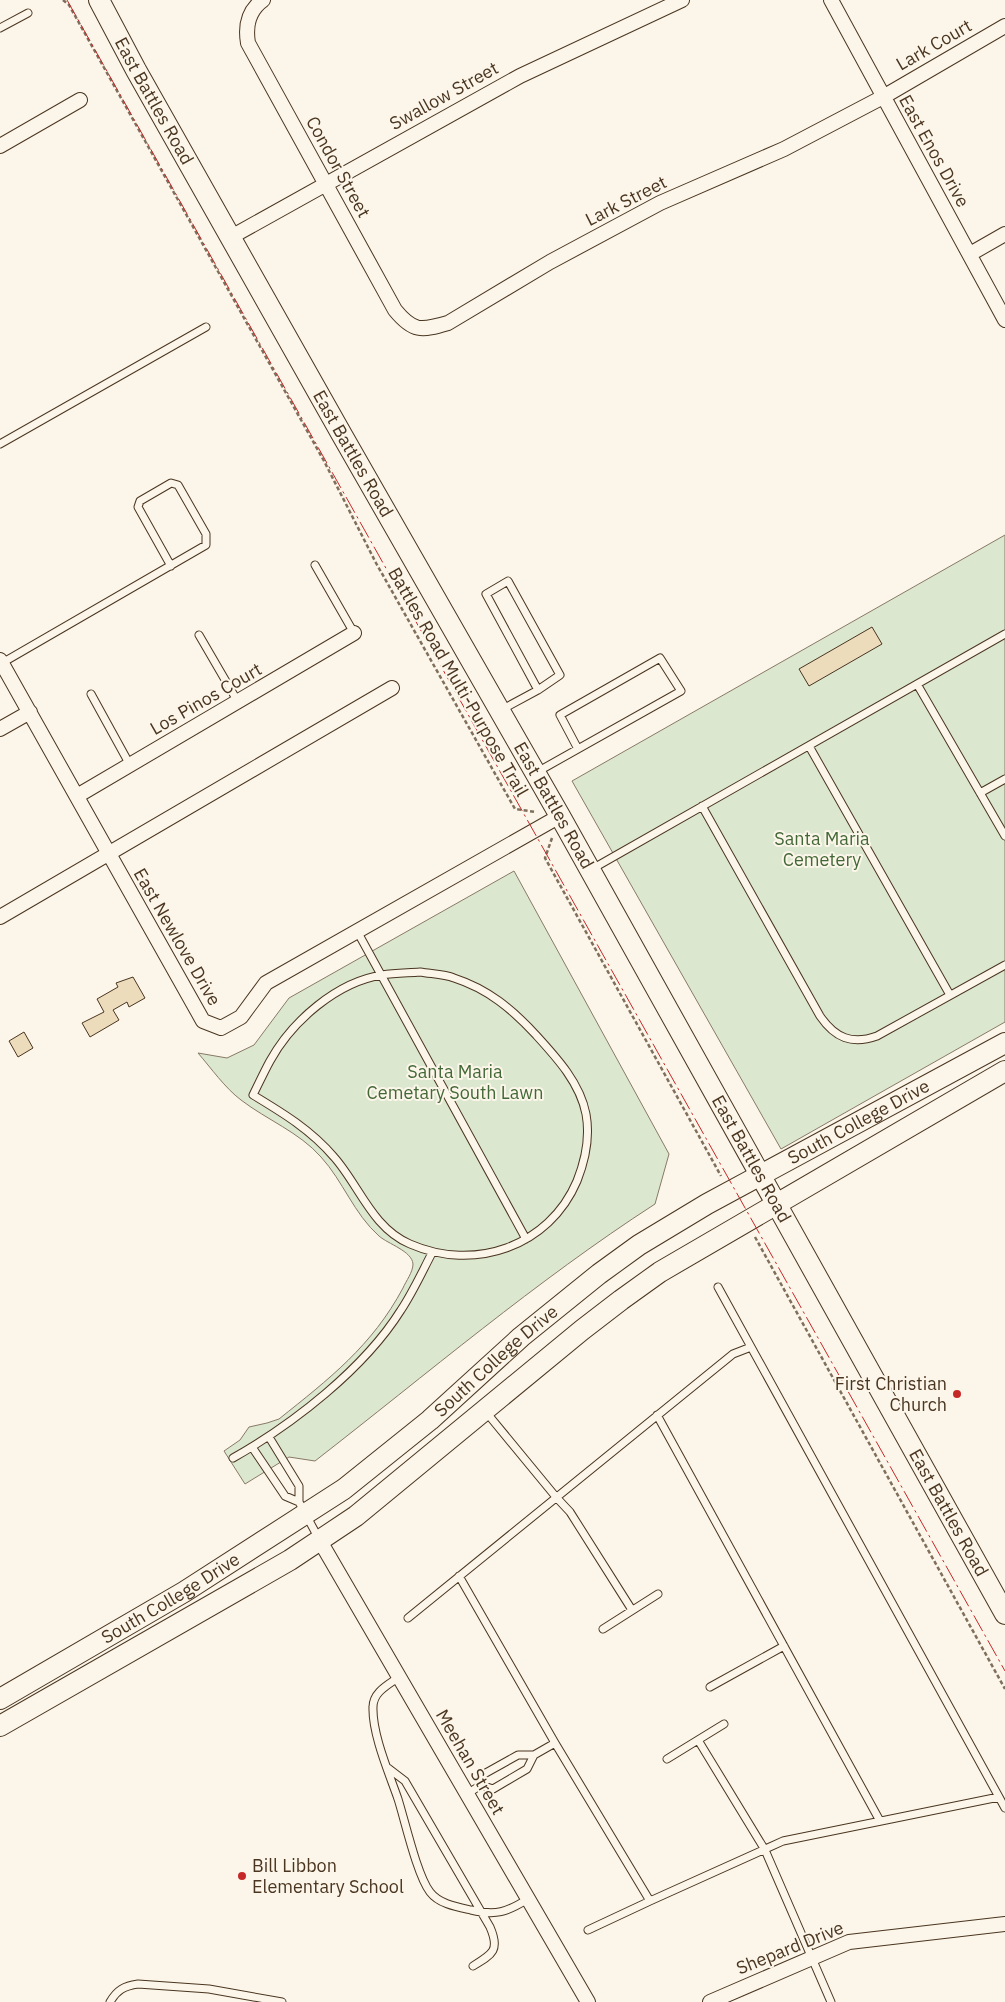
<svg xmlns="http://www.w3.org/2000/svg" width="1005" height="2002" font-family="'IBM Plex Sans',sans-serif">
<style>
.green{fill:#dce7d0;stroke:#887966}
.building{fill:#ecdcbc;stroke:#4a3520}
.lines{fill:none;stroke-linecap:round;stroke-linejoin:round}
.lane-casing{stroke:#4a3520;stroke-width:9}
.street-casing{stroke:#4a3520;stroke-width:16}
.secondary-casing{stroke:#4a3520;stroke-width:22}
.path{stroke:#7f6f5c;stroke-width:2.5;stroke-dasharray:4 2.5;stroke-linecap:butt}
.lane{stroke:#fbf6e9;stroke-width:7}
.street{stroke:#fbf6e9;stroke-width:14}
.secondary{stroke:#fbf6e9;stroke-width:20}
.power{stroke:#c62828;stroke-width:1;stroke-dasharray:18 4 2.5 4;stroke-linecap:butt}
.poi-dot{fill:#c62828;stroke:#fbf6e9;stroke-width:2}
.labels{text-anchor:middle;stroke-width:4;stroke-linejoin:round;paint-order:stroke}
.street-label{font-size:18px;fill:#4a3520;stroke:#fbf6e9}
.park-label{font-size:18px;fill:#436837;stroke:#fbf6e9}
.poi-label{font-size:18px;fill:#4a3520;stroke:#fbf6e9;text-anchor:end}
</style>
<rect width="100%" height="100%" fill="#fbf6e9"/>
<path class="green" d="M1005,535V1022L781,1149L572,781Z
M514,871L669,1154L655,1204C536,1281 427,1374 315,1461L289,1457L245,1484L224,1451L240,1440L249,1427L267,1423L279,1419C329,1379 372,1346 403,1288C406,1281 413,1272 413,1264C412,1251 388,1244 379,1236C354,1214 343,1181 321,1157C299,1132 267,1120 241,1100C225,1088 211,1068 198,1053L227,1058L254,1045L289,998Z"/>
<path class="building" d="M872,627L882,644L809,686L799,669Z
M133,977L145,998L129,1007L127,1002L113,1010L119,1020L90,1037L82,1023L104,1012L97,999L118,987L116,983Z
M24,1032L33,1048L18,1057L9,1041Z"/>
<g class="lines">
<g class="lane-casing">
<path id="lane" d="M0,28L28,13
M0,444L206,327
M315,565L354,633
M508,581L560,675L538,690L486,594Z
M199,635L238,702
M2,663L206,545V534L178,485L171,483L140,501L138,507L171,566
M917,684L1005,836
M91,694L130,765
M501,710L538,690
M809,746L950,995
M537,772L681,691L660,658L560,715L578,749
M980,793L1005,779
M702,806L820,1016C835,1038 852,1045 877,1036L1005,965
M592,869L1005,634
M357,931L526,1239
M420,972C431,974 444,974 454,978C488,989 512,1009 536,1035C557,1058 580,1083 586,1114C590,1136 585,1161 577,1181C549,1247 474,1272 410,1244C372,1228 359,1185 334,1157C311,1130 283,1113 253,1095C259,1083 264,1072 270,1061C292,1021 337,982 382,975C395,973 408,973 420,972Z
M718,1287L999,1797
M486,1412L556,1497L570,1512L632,1610
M657,1415L880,1821
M269,1437L299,1486V1502L319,1539
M252,1447L285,1496L299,1502
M233,1458C293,1424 364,1369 401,1310C413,1292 422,1272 432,1253
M459,1576L555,1743L650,1901L783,1841L999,1797L1005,1808
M408,1618L733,1354L751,1347
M603,1629L658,1594
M399,1677C388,1685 373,1692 373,1707C372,1734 389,1773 398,1799C405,1821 417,1875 430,1892C439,1904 457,1907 471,1910C496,1916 507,1912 528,1899
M710,1687L784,1646
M698,1740L765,1850L831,2002
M534,1755L555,1743
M667,1759L724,1724
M388,1768L405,1781L490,1927C500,1950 493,1954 473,1966
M467,1794L481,1785L484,1774L518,1755H534L527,1769L493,1789L481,1785
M588,1930L650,1901
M110,2002C117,1990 124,1986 138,1984L209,1989L282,2002"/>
</g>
<g class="street-casing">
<path id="street" d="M263,0C249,10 245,25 248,43L395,310C413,332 421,331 448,323L550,262L660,203L784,149L883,97L1005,26
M831,0L1005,320
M0,146L80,100
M231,237L520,76L682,0
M970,254L1005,234
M0,660L203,1021L221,1028L241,1017L266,983L560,816
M0,729L30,712
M77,796L354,633
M0,917L392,688
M320,1541L588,2002
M710,2002L849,1942L1005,1924"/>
</g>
<g class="secondary-casing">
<g id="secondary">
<path id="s1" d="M99,0L136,70L342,435L560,816L1005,1614"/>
<path id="s2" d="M0,1699L184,1592L344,1489L430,1420L521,1337L599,1274L639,1245L707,1204L1005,1043"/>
<path d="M0,1726L290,1560L356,1516L582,1330L621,1300L660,1272L1005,1071"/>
</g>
</g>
<path class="path" d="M63,0L69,5L324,461L376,563L515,809L536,812
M552,838L545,858L721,1176
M755,1237L1005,1689"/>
<use href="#lane" class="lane"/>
<use href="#street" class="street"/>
<use href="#secondary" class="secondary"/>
<path class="power" d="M67,0L1005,1671"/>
</g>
<g class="poi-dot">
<circle cx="957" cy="1394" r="5"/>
<circle cx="242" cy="1876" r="5"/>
</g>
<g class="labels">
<g class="street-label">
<text transform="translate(934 45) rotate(-30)" y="6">Lark Court</text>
<text transform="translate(444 96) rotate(-29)" y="6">Swallow Street</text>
<text dy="6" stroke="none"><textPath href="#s1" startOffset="115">East Battles Road</textPath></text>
<text transform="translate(934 151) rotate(61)" y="6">East Enos Drive</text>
<text transform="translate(338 167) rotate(61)" y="6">Condor Street</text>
<text transform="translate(626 201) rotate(-27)" y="6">Lark Street</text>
<text dy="6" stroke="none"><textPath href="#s1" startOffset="520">East Battles Road</textPath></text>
<text transform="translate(458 682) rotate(60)" y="6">Battles Road Multi-Purpose Trail</text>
<text transform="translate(206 699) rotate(-30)" y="6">Los Pinos Court</text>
<text dy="6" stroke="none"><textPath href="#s1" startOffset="925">East Battles Road</textPath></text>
<text transform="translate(177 937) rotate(60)" y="6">East Newlove Drive</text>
<text dy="6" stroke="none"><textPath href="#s2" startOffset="1038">South College Drive</textPath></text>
<text dy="6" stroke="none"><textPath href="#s1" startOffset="1330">East Battles Road</textPath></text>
<text dy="6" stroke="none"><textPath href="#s2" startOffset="602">South College Drive</textPath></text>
<text dy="6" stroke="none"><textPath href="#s1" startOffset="1735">East Battles Road</textPath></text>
<text dy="6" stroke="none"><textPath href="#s2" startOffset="198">South College Drive</textPath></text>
<text transform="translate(470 1762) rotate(60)" y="6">Meehan Street</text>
<text transform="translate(790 1948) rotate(-22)" y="6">Shepard Drive</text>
</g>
<g class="park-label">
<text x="822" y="845">Santa Maria<tspan x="822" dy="21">Cemetery</tspan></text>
<text x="455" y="1078">Santa Maria<tspan x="455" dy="21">Cemetary South Lawn</tspan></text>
</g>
<g class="poi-label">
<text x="947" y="1390">First Christian<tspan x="947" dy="21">Church</tspan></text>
<text x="252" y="1872" text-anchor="start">Bill Libbon<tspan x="252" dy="21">Elementary School</tspan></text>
</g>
</g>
</svg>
